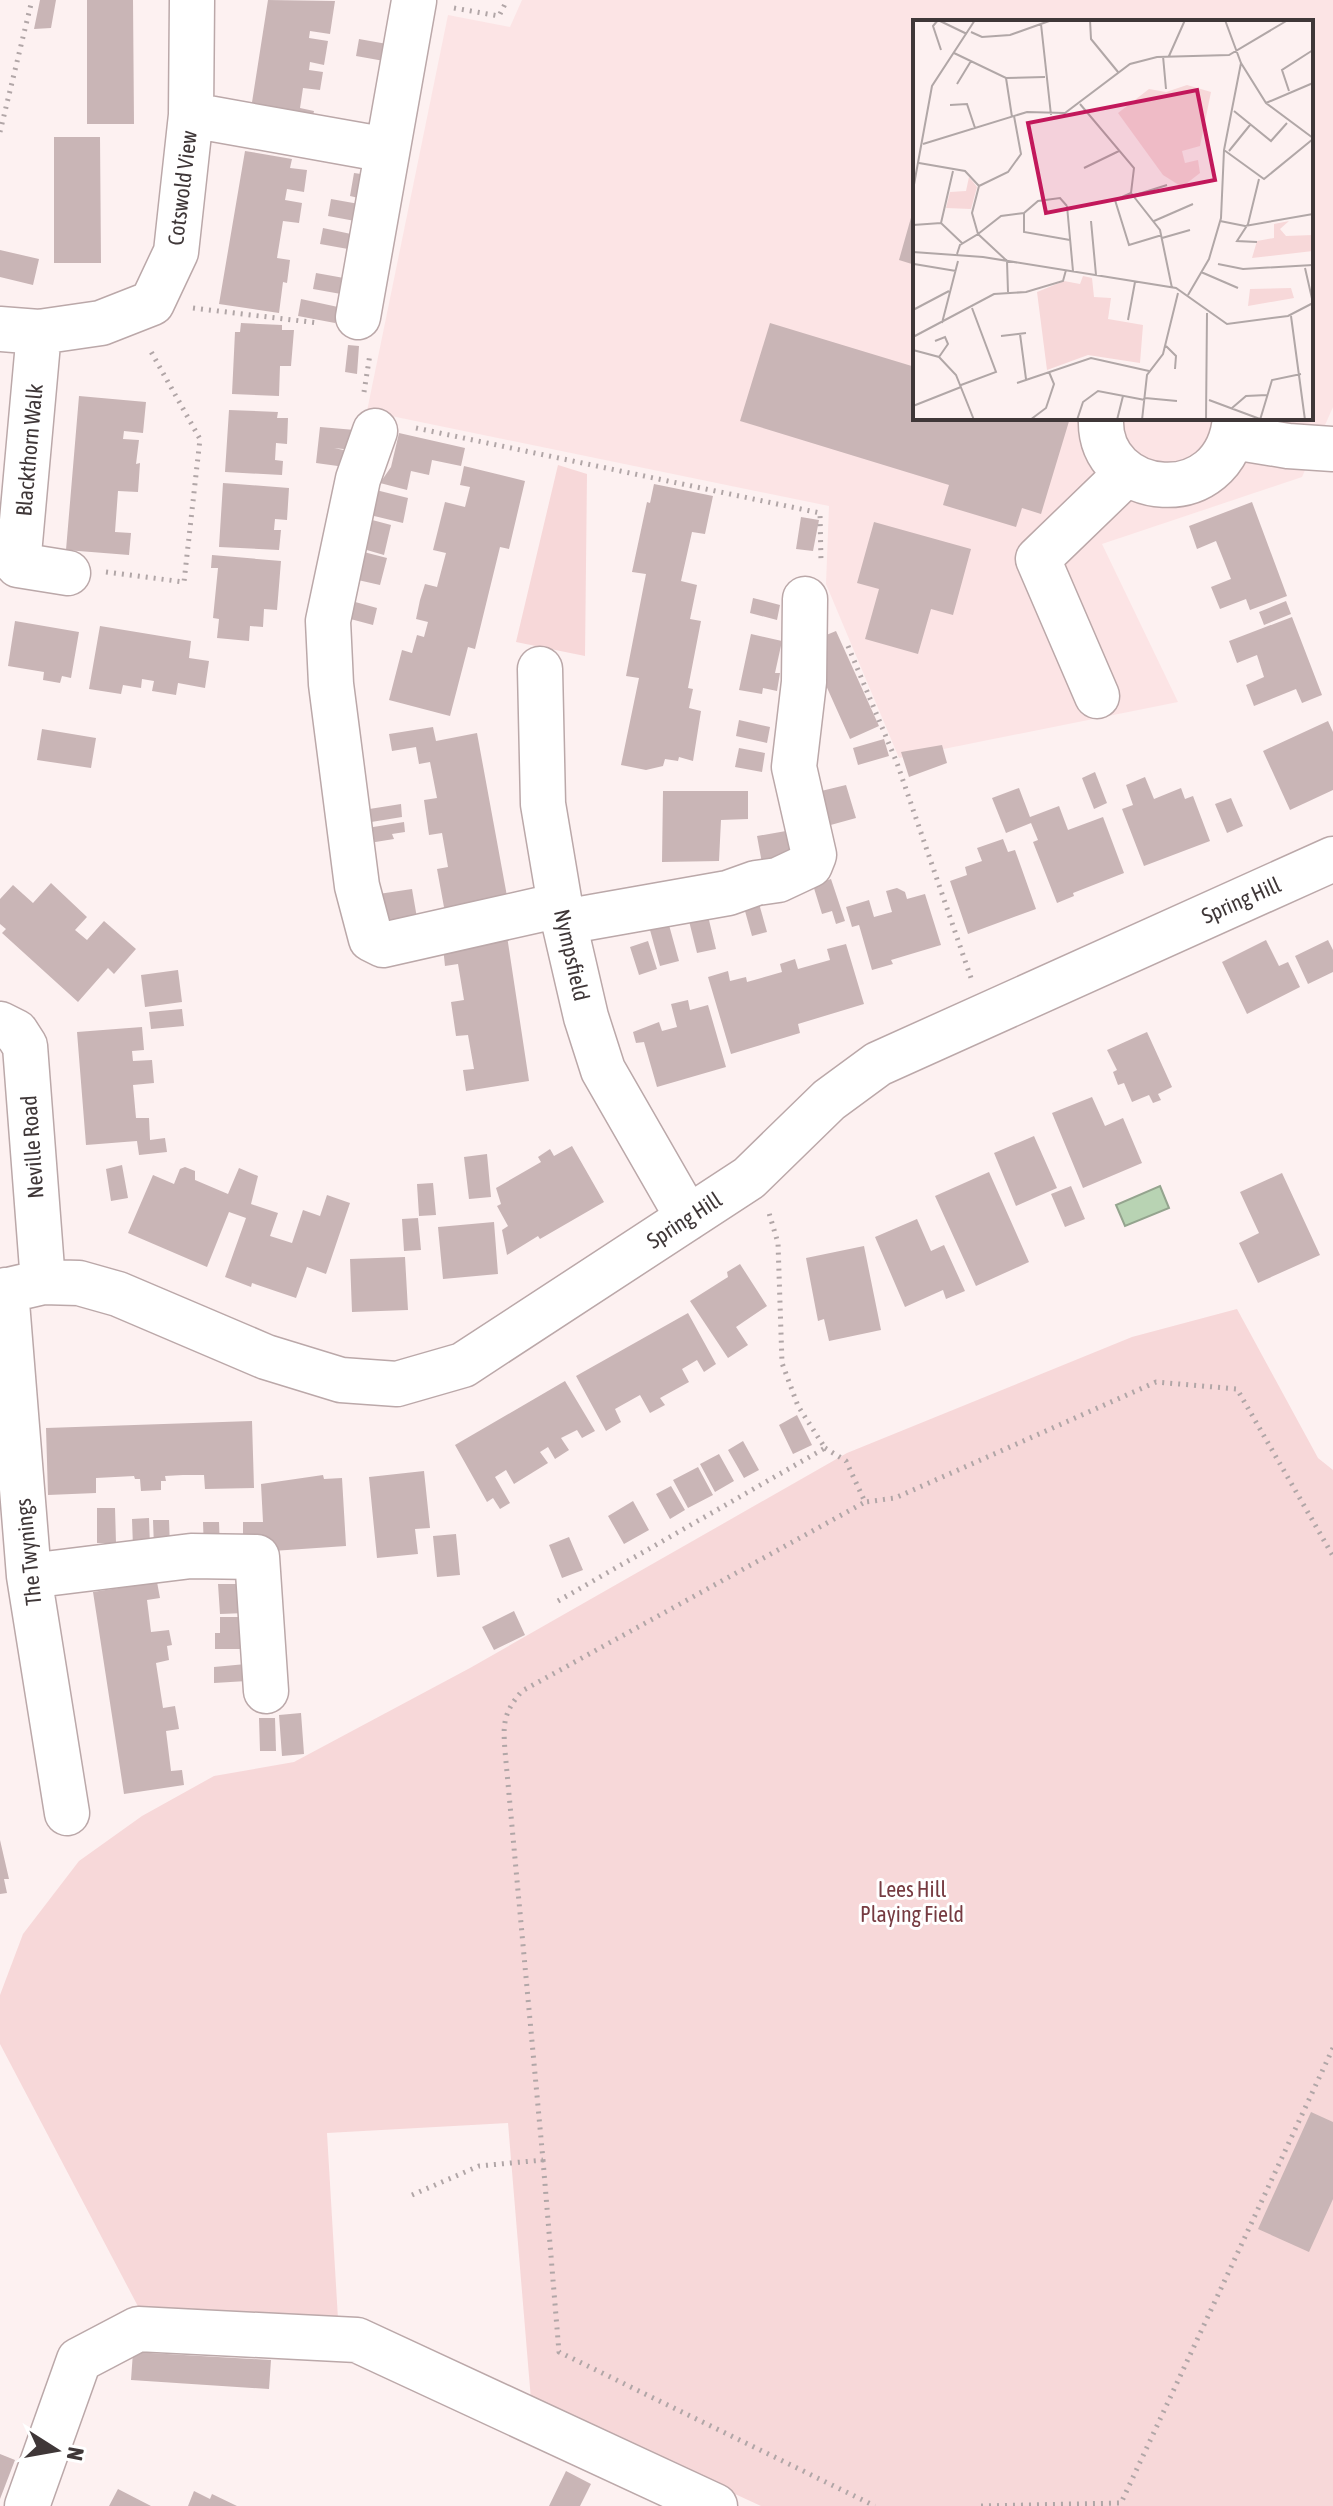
<svg xmlns="http://www.w3.org/2000/svg" width="1333" height="2506" font-family="'Asap Condensed',sans-serif">
<style>
.built{fill:#fce4e5;fill-rule:evenodd}
.green{fill:#f7d8d9}
.water{fill:#b8d3b3;stroke:#94a48e;stroke-width:2}
.building{fill:#c9b5b6}
.lines{fill:none;stroke-linecap:round;stroke-linejoin:round}
.minor-casing{stroke:#bba8a9;stroke-width:47}
.path{stroke:#b1a6a7;stroke-width:5;stroke-dasharray:2 6;stroke-linecap:butt}
.minor{stroke:#fff;stroke-width:44}
.labels{text-anchor:middle;stroke-width:6;stroke-linejoin:round;paint-order:stroke}
.street-label{font-size:22px;fill:#3f3738;stroke:#fff}
.park-label{font-size:22px;fill:#763b41;stroke:#fff}
.inset-road{fill:none;stroke:#b1a7a7;stroke-width:2}
.view{fill:#c2185b;fill-opacity:0.15;stroke:#c2185b;stroke-width:4}
.inset-edge{fill:none;stroke:#3f3738;stroke-width:4}
</style>
<rect width="100%" height="100%" fill="#fdf1f1"/>
<path class="built" d="M522,0H1333V407L1302,477L1102,544L1178,702L899,758L826,584L829,506L367,411L448,15L510,27ZM915,22H1311V418H915Z"/>
<path class="green" d="M558,465L587,474L585,656L516,642Z
M1237,1309L1318,1458L1333,1470V2506H761L531,2400L508,2123L327,2133L338,2319L142,2314L0,2044V1995L23,1934L79,1861L142,1816L214,1776L294,1762L470,1668L847,1453L1132,1337Z"/>
<path class="water" d="M1160,1186L1169,1208L1125,1226L1116,1205Z"/>
<path class="building" d="M40,0H56L51,28L34,29Z
M87,0H133L134,124H87Z
M268,0L335,1L330,34L310,31L309,38L328,41L324,65L310,62L309,70L323,72L320,90L303,88L300,108L314,111L311,125L250,115Z
M359,39L387,44L384,61L356,56Z
M54,137H100L101,263H54Z
M245,151L292,159L290,168L307,170L304,192L287,189L285,200L302,203L299,223L283,221L277,258L290,260L287,283L283,282L279,313L219,304Z
M354,173L368,175L363,199L350,196Z
M331,199L359,204L355,221L328,216Z
M914,207H915V265L899,260Z
M323,228L351,234L348,249L320,244Z
M0,250L39,259L33,285L0,277Z
M316,273L344,278L341,294L313,289Z
M301,299L338,307L335,323L298,316Z
M241,323L282,325V330H294L291,366H280L279,396L232,394L235,332H240Z
M770,323L915,367V418H1070L1041,514L1022,508L1016,527L943,505L949,485L740,421Z
M348,345L359,346L357,374L345,372Z
M79,396L146,402L143,433L124,431L123,439L139,440L136,464L140,463L138,492L118,491L115,532L131,533L129,555L66,550Z
M229,410L278,412L277,418H288L287,444L276,443L275,460L283,461L282,475L225,472Z
M320,427L355,430L353,450L334,448L348,451L345,467L316,463Z
M399,433L465,448L461,466L432,460L429,475L411,471L407,490L380,483L391,467Z
M464,466L525,481L509,549L500,547L475,649L468,647L450,716L389,700L402,650L412,653L417,635L424,637L428,622L416,619L420,600L425,584L437,587L446,553L433,550L445,502L465,507L470,487L460,485Z
M223,483L289,488L287,520L275,519L274,530H281L279,550L219,547Z
M654,484L713,496L705,534L692,532L681,581L697,585L690,619L701,621L688,688L693,689L689,708L701,711L693,761L679,757L678,761L665,759L663,766L646,770L621,765L639,678L626,676L646,574L632,572L647,502L650,503Z
M376,490L408,498L403,523L370,515Z
M1252,502L1287,596L1250,610L1246,599L1220,609L1211,587L1231,579L1224,561L1216,541L1197,549L1189,526Z
M361,517L391,525L384,555L353,546Z
M801,517L819,520L813,551L796,549Z
M874,522L971,549L953,615L931,609L918,654L865,639L879,589L857,583Z
M356,550L387,558L380,585L349,578Z
M212,555L281,561L277,610L264,609L263,627L250,626L249,641L217,638L219,619L213,618L218,568H211Z
M753,598L780,605L777,620L750,613Z
M348,600L377,608L373,625L343,617Z
M1286,601L1291,614L1264,625L1259,612Z
M1292,617L1322,695L1302,703L1296,689L1254,706L1246,685L1264,677L1257,655L1237,663L1229,641Z
M15,621L79,632L71,678L62,676L60,683L43,680L44,672L8,666Z
M100,626L191,641L189,658L209,661L205,688L178,683L176,695L152,691L154,681L142,679L141,688L123,685L121,694L89,689Z
M836,631L879,726L850,739L807,643Z
M751,634L782,641L775,673H780L777,691L763,688L762,694L739,690Z
M739,720L770,727L767,743L736,736Z
M1328,721L1333,732V790L1290,810L1263,751Z
M433,727L436,741L477,733L509,907L446,918L437,869L448,867L442,833L429,835L424,800L437,798L430,762L419,764L416,747L392,751L389,734Z
M42,729L96,738L91,768L37,760Z
M884,739L889,756L858,765L853,748Z
M942,745L947,763L909,777L901,752Z
M739,748L765,753L762,772L735,767Z
M1095,772L1107,803L1094,809L1082,778Z
M1145,777L1154,799L1181,788L1185,799L1193,796L1210,841L1144,866L1122,809L1133,805L1126,785Z
M846,785L856,818L827,826L817,792Z
M1019,788L1030,817L1059,806L1068,830L1103,817L1124,873L1073,893L1074,896L1057,903L1033,842L1038,840L1031,823L1006,833L992,798Z
M663,791H748V819L721,820L719,861L662,862Z
M1231,798L1243,826L1227,833L1215,804Z
M401,804L402,817L365,823L363,810Z
M404,822L405,832L392,834L394,839L363,844L361,829Z
M786,831L791,859L764,874L757,836Z
M1003,839L1008,852L1015,850L1036,909L968,934L950,881L967,875L965,867L982,861L977,848Z
M831,879L845,921L836,924L832,911L822,914L813,885Z
M51,883L87,917L75,930L87,940L104,921L136,949L114,974L108,968L78,1002L2,933L6,929L0,924V899L13,885L33,903Z
M897,888L905,892L907,899L925,894L941,945L891,960L893,964L872,970L859,925L852,927L846,907L869,900L874,917L892,912L886,891Z
M412,889L417,918L377,925L372,895Z
M758,900L767,932L752,936L743,904Z
M708,916L716,949L697,953L689,921Z
M669,925L679,961L660,966L650,930Z
M507,936L529,1081L466,1091L463,1070L474,1069L468,1035L456,1036L451,1002L464,1000L458,964L445,966L443,947Z
M1266,940L1279,966L1288,962L1300,987L1247,1014L1222,962Z
M1328,940L1333,950V972L1308,984L1295,956Z
M648,941L657,969L639,975L630,947Z
M846,944L864,1004L798,1024L800,1033L731,1054L708,977L728,971L730,981L746,977L747,982L782,972L780,964L795,959L798,969L830,960L827,949Z
M178,970L182,1002L145,1007L141,975Z
M688,1000L690,1010L708,1005L726,1067L657,1087L644,1042L636,1043L633,1032L659,1022L662,1031L677,1027L671,1004Z
M182,1009L184,1026L151,1029L149,1012Z
M142,1027L144,1050L132,1051L133,1061L152,1060L154,1083L133,1085L136,1118H149L150,1140L165,1138L167,1152L139,1155L137,1141L86,1145L77,1032Z
M1147,1032L1172,1087L1158,1094L1161,1100L1153,1103L1149,1095L1132,1102L1124,1083L1118,1085L1113,1072L1117,1070L1107,1050Z
M1092,1097L1105,1126L1123,1118L1142,1163L1083,1188L1052,1113Z
M1034,1136L1057,1188L1016,1206L994,1153Z
M572,1146L604,1202L540,1239L538,1236L507,1255L502,1230L508,1226L497,1206L501,1204L496,1188L541,1162L538,1157L550,1149L554,1156Z
M487,1154L491,1197L469,1199L464,1157Z
M122,1165L128,1198L111,1201L106,1169Z
M185,1167L195,1171V1180L228,1194L239,1168L258,1176L251,1204L278,1213L270,1236L292,1243L303,1210L320,1216L327,1195L350,1203L326,1274L307,1267L296,1298L252,1283L251,1287L225,1277L246,1218L229,1212L207,1267L128,1233L153,1175L174,1184L180,1169Z
M989,1172L1029,1262L976,1286L935,1196Z
M1282,1173L1320,1255L1258,1283L1239,1243L1259,1233L1240,1192Z
M433,1183L436,1215L419,1216L417,1184Z
M1071,1186L1085,1219L1065,1227L1051,1194Z
M418,1218L421,1250L404,1251L402,1219Z
M917,1219L931,1251L944,1245L965,1291L946,1299L943,1290L905,1307L875,1237Z
M494,1222L498,1274L443,1279L438,1227Z
M864,1246L881,1330L829,1341L824,1319L818,1321L806,1258Z
M405,1257L408,1310L352,1312L350,1259Z
M740,1264L767,1306L736,1327L748,1345L728,1358L690,1301L728,1277L727,1272Z
M688,1313L716,1364L704,1372L697,1360L682,1369L689,1382L660,1398L665,1405L650,1413L640,1395L615,1409L621,1422L606,1431L576,1376Z
M565,1381L595,1431L582,1438L577,1430L561,1438L569,1450L555,1459L548,1447L540,1452L548,1463L514,1484L506,1470L495,1477L510,1503L500,1509L493,1498L487,1502L455,1445Z
M797,1415L812,1445L793,1454L779,1425Z
M252,1421L254,1488L205,1489L204,1475H183L165,1476L166,1481H161V1490L141,1491L140,1479H135L134,1476L96,1478V1493L48,1495L46,1428Z
M743,1441L759,1470L744,1478L728,1450Z
M719,1454L734,1481L715,1492L700,1464Z
M698,1467L713,1495L688,1508L673,1480Z
M424,1471L430,1528L415,1529L418,1554L377,1558L369,1477Z
M323,1475L324,1479L342,1478L346,1546L243,1553V1522H263L261,1484Z
M671,1486L685,1510L670,1519L656,1494Z
M633,1501L649,1530L624,1544L608,1516Z
M97,1508H115L116,1543H97Z
M149,1518L150,1547H133L132,1519Z
M153,1520H169L170,1547L154,1548Z
M203,1522H219L220,1550L204,1551Z
M456,1534L460,1575L437,1577L433,1536Z
M569,1537L583,1570L562,1578L549,1545Z
M157,1582L160,1598L147,1600L151,1632L169,1630L172,1645L167,1646L169,1660L156,1663L163,1708L175,1706L179,1729L166,1731L171,1771L182,1770L184,1785L124,1794L93,1592Z
M218,1584H237L246,1613L220,1614Z
M514,1611L525,1635L494,1650L482,1627Z
M220,1617H248L243,1649H215V1633H220Z
M246,1664L247,1681L214,1683V1667Z
M301,1713L304,1754L282,1756L279,1715Z
M259,1718H275L276,1751H260Z
M0,1840L9,1879H4L7,1893L0,1894Z
M1311,2112L1333,2122V2199L1309,2252L1258,2229Z
M133,2352L271,2360L269,2389L131,2380Z
M0,2454L15,2460L0,2499Z
M566,2471L591,2484L580,2506H549Z
M118,2489L151,2506H109Z
M194,2491L210,2499L212,2494L237,2506H188Z"/>
<g class="lines">
<g class="minor-casing">
<path id="minor" d="M191,115L387,150
M358,317L414,1
M0,329L39,332L101,323L152,303L176,252L191,115L192,0
M39,332L18,565L68,573
M1101,418C1097,500 1227,514 1235,418
M375,431L358,479L328,621L331,684L357,886L371,939L383,945L560,905
M1233,437L1288,446L1333,449
M540,669L543,804L560,905L586,1017L603,1070L688,1218
M1097,696L1038,559L1127,473
M564,922L728,893L756,883L778,880L810,865L814,855L794,767L804,682L805,599
M0,1024L16,1032L25,1046L43,1282
M6,1290L29,1576L67,1813
M0,1292L43,1282L79,1283L118,1294L266,1357L341,1380L397,1384L463,1365L749,1178L829,1100L878,1064L1333,859
M29,1576L191,1556L257,1557L266,1691
M27,2506L79,2360L138,2329L357,2340L715,2506"/>
</g>
<path class="path" d="M454,8L499,16L507,0
M0,132L32,0
M193,308L318,323
M364,392L370,354
M416,428L820,513L821,562
M106,572L184,582L200,439L149,348
M848,646L897,763L971,978
M825,1448L846,1461L865,1502L895,1498L1156,1382L1237,1389L1333,1556
M558,1601L825,1448L798,1406L782,1363L778,1243L769,1213
M543,2160L559,2352L875,2506
M412,2195L479,2166L543,2160L505,1751C503,1724 503,1713 522,1691L865,1502
M981,2506L1121,2503L1333,2048"/>
<use href="#minor" class="minor"/>
</g>
<g class="labels">
<g class="street-label">
<text transform="translate(182 188) rotate(-83)" y="8">Cotswold View</text>
<text transform="translate(29 450) rotate(-85)" y="8">Blackthorn Walk</text>
<text transform="translate(1241 900) rotate(-24)" y="8">Spring Hill</text>
<text transform="translate(572 955) rotate(77)" y="8">Nympsfield</text>
<text transform="translate(32 1147) rotate(-94)" y="8">Neville Road</text>
<text transform="translate(684 1220) rotate(-33)" y="8">Spring Hill</text>
<text transform="translate(28 1552) rotate(-96)" y="8">The Twynings</text>
</g>
<g class="park-label">
<text x="912" y="1897">Lees Hill<tspan x="912" dy="25">Playing Field</tspan></text>
</g>
</g>
<g transform="translate(913 20)">
<rect width="400" height="400" fill="#fdf1f1"/>
<path d="M274,65L298,72L287,126L269,131L272,143L285,140L287,153L269,167L250,155L205,93L236,69L253,72ZM56,157L64,167L58,189L33,188L37,172L53,171ZM376,201L367,209L373,216L400,215V231L339,238L344,221L361,218V204ZM170,256L179,258L181,277L198,278L195,299L230,305L227,343L175,335L134,350L124,272L151,261L167,264ZM378,268L381,278L335,286L337,269Z" fill="#f7d8d9"/>
<path class="inset-road" d="M25,0L20,6L28,30M25,0L54,14M177,0L178,19L205,52M312,0L328,43L353,83L400,118M128,4L138,95M58,12L69,17L97,15L139,0M41,33L93,58L132,57M250,36L253,69M256,36L272,0M93,58L99,97M44,64L58,41M376,71L369,50L400,30M353,83L400,63M167,84L221,148L218,173L247,210L259,268M37,85L54,84L62,108M321,91L358,121L374,103M10,124L114,92L152,93L217,44L244,37L316,35L375,0M311,130L351,159L400,119M316,131L337,105M6,143L52,151L66,166M171,148L206,131M66,166L95,152L108,134L101,96M0,170L19,66L62,0M218,173L202,180L216,225L249,215M219,176L254,165M154,186L160,251M111,193V212L157,220M178,201L183,255M241,201L280,184M307,201L332,206L400,194M28,203L40,151M0,205L28,203L49,223M249,218L277,210M344,222L324,221L335,204L346,159M0,232L70,237L263,268L314,304L375,296L400,283M44,234L47,225L65,214L59,193L66,166M1,244L43,251M305,244L330,249L400,245M392,248L400,283M288,252L325,268M95,272L94,241L65,214L88,196L111,193L125,181L147,178L154,186M275,275L296,239L308,198L311,130L328,43M0,290L36,271M378,296L392,400M215,300L222,262M29,303L45,241M107,314L113,359M88,316L113,313M0,317L81,274L113,272L150,261L153,250M22,321L32,317L35,324L26,337M253,326L263,336L262,349M0,330L26,337L43,355L61,400M104,363L178,338L236,351M48,365L83,352L59,288M232,378L264,381M296,380L347,399M0,386L48,367M319,388L333,376L354,375M117,400L133,388L141,364L136,352M164,400L170,382L185,371L232,380M204,400L210,376M229,400L234,355L250,334L265,273M293,400L294,293M347,400L359,360L388,354"/>
<path class="view" d="M284,70L302,160L133,193L115,103Z"/>
<rect width="400" height="400" class="inset-edge"/>
</g>
<g transform="translate(56 2450) rotate(101)" stroke="#ffffff" stroke-width="6" paint-order="stroke">
<path d="M0-6L14 30L0 20L-14 30Z" fill="#3f3738"/>
<text y="-12" font-size="22" font-weight="bold" text-anchor="middle" fill="#3f3738">N</text>
</g>
</svg>
